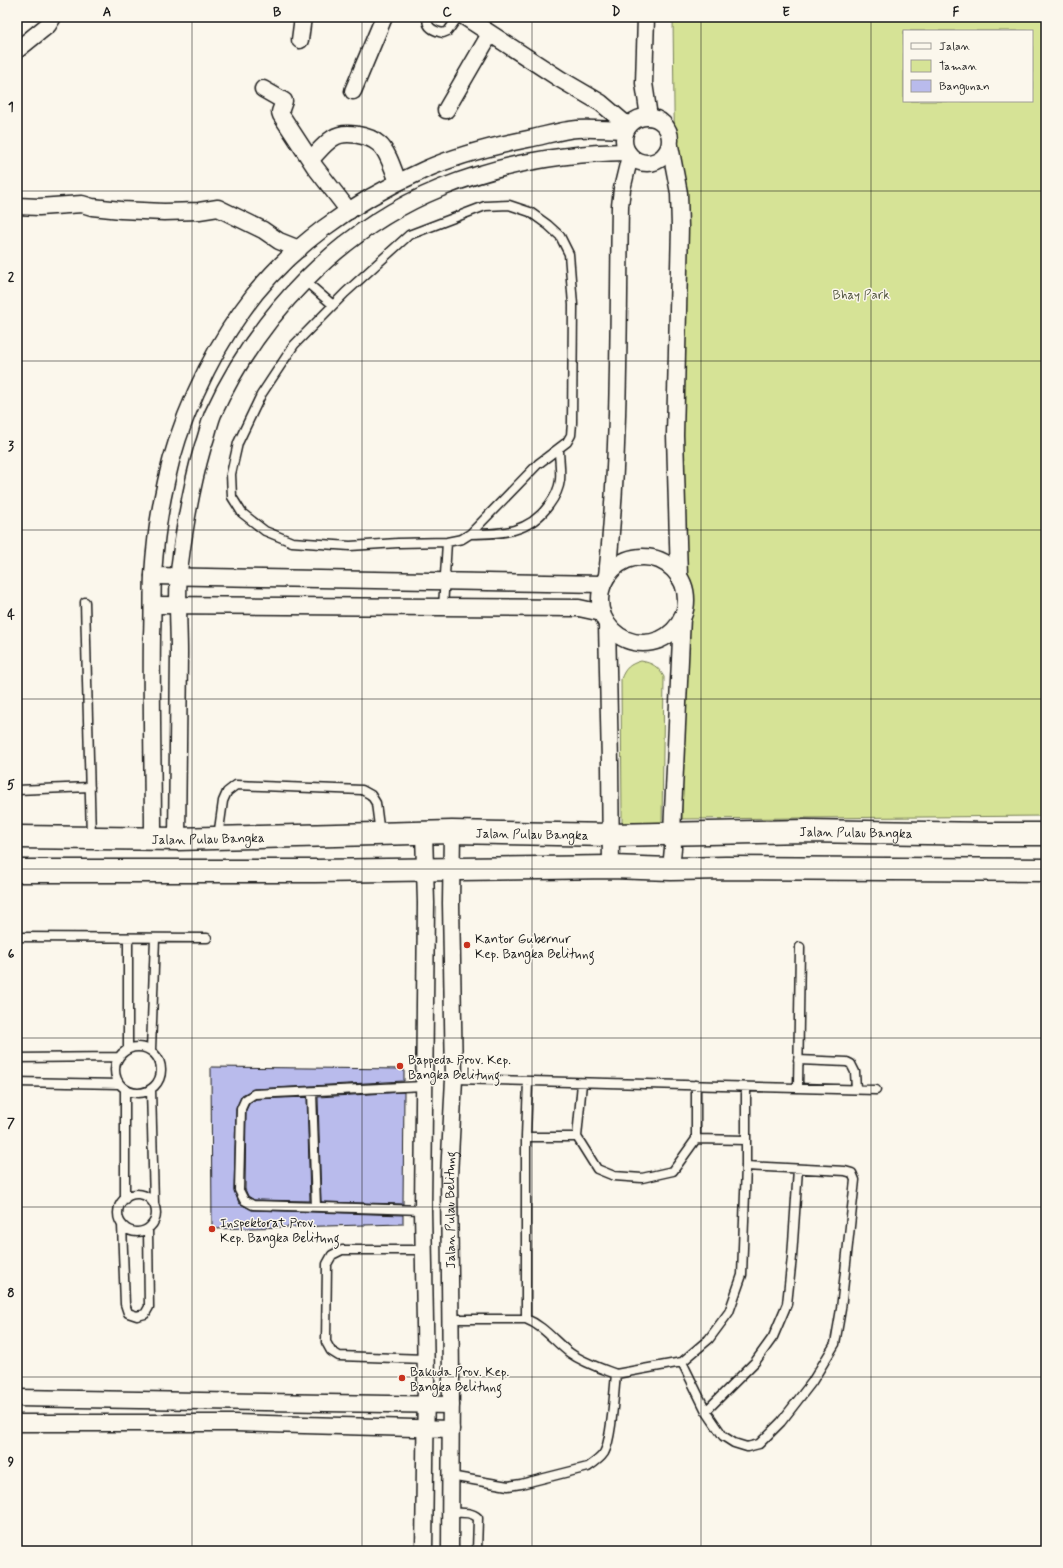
<svg xmlns="http://www.w3.org/2000/svg" width="1063" height="1568" font-family="Mynerve,sans-serif">
<style>
.green{fill:#d6e396;stroke:#798059;fill-rule:evenodd}
.building{fill:#b9bbec;stroke:#1c1c1c}
.lines{fill:none;stroke-linecap:round;stroke-linejoin:round}
.service-casing{stroke:#1c1c1c;stroke-width:11}
.minor-casing{stroke:#1c1c1c;stroke-width:19}
.secondary-casing{stroke:#1c1c1c;stroke-width:25}
.service{stroke:#fbf7ec;stroke-width:8}
.minor{stroke:#fbf7ec;stroke-width:16}
.secondary{stroke:#fbf7ec;stroke-width:22}
.grid{fill:none;stroke:#1c1c1c;stroke-width:1;stroke-opacity:0.55}
.poi-dot{fill:#c8321e;stroke:#fbf7ec;stroke-width:1.5}
.labels{text-anchor:middle;stroke-width:3;stroke-linejoin:round;paint-order:stroke}
.park-label{font-size:13px;fill:#545841;stroke:#fbf7ec}
.street-label{font-size:13px;fill:#1c1c1c;stroke:#fbf7ec}
.poi-label{font-size:13px;fill:#1c1c1c;stroke:#fbf7ec;text-anchor:start}
.neatline{fill:none;stroke:#1c1c1c;stroke-width:1.5}
.grid-label{font-size:13px;text-anchor:middle;font-weight:bold;fill:#1c1c1c}
</style>
<rect width="100%" height="100%" fill="#fbf7ec"/>
<filter id="ink" filterUnits="userSpaceOnUse"><feTurbulence type="fractalNoise" baseFrequency=".025" numOctaves="2"/><feDisplacementMap in="SourceGraphic" scale="8" xChannelSelector="R" yChannelSelector="G"/><feConvolveMatrix kernelMatrix="1 2 1 2 8 2 1 2 1" color-interpolation-filters="sRGB"/></filter>
<g filter="url(#ink)">
<path class="green" d="M673,17H1046V816L682,819ZM904,31H1032V101H904Z
M641,661C652,663 658,666 664,677L662,824H622L621,679C625,668 630,664 641,661Z"/>
<path class="building" d="M211,1067L404,1069V1081L254,1089L242,1095L236,1109L234,1190L239,1203L252,1210L403,1215V1224L212,1229Z
M404,1092L403,1204L321,1202L318,1097Z
M307,1097L310,1201L254,1200L248,1196L245,1189L246,1110L249,1104L256,1099Z"/>
<g class="lines">
<g class="service-casing">
<path id="service" d="M428,17C425,27 434,31 443,33L448,31L458,17
M509,205L530,212L548,225L560,236L569,254L573,305L572,423L571,435L567,442L538,464L470,534L462,539L447,542L398,543L350,546L292,542L265,531L242,513L232,497L231,474L238,443L261,395L294,345L345,293L409,235L485,206Z
M304,280L333,305
M470,534C502,534 529,533 549,505C555,497 559,489 560,480C561,470 559,459 559,449
M85,602L91,837
M443,608L447,542
M17,790L90,787
M218,837L223,801L227,792L236,785L362,790L371,795L376,803L380,834
M17,937L207,938
M115 1070a23 23 0 1 1 46 0a23 23 0 1 1-46 0Z
M128,1049V938
M151,1050L155,938
M17,1058L118,1057
M798,1060L847,1062L851,1064L855,1072L856,1089
M454,1079L876,1090
M17,1082L119,1084
M582,1083L577,1137L597,1169L614,1176L642,1178L673,1171L696,1139V1085
M798,1088L800,947
M151,1089L154,1203
M312,1092L316,1207
M526,1137H577
M696,1139L746,1140
M118 1213a19 19 0 1 1 38 0a19 19 0 1 1-38 0Z
M125,1199V1090
M423,1210L253,1205L244,1200L239,1190L241,1109L245,1100L254,1094L424,1086
M122,1225L125,1304L128,1313L137,1316L145,1314L149,1307L148,1229
M423,1250H342L332,1255L327,1264L326,1342L331,1351L339,1356L425,1359
M451,1319H526C544,1326 555,1342 570,1353C584,1363 600,1368 616,1374
M526,1319V1137L528,1081
M682,1362L706,1411L723,1436L734,1443L747,1447L759,1444L781,1422L812,1382L835,1344L841,1309L855,1180L852,1173L845,1171L746,1166
M706,1411L755,1362L773,1337L787,1304L792,1257L798,1169
M450,1476L508,1486L521,1484L588,1467C594,1463 600,1459 604,1453C612,1439 614,1392 616,1374L682,1362L709,1339L729,1312L742,1275L746,1166V1087
M450,1513C460,1513 471,1511 478,1518L477,1551"/>
</g>
<g class="minor-casing">
<g id="minor">
<path d="M465,17L560,79L601,103L628,126"/>
<path d="M646,17L644,83L649,117"/>
<path d="M300,40L303,17"/>
<path d="M17,50L48,25L53,17"/>
<path d="M263,89L284,101L280,112L281,115L315,167L349,211"/>
<path d="M353,91L384,17"/>
<path d="M446,110L490,34"/>
<circle cx="647" cy="140" r="23"/>
<path d="M670,146L679,193L680,227L675,435L679,577"/>
<path d="M311,159C318,152 325,143 333,138C344,130 369,135 379,144C388,151 394,172 398,182"/>
<path d="M17,206L39,207L82,204L92,207L121,210L164,212L199,211L218,208L263,230L279,241L299,249"/>
<circle cx="643" cy="600" r="43"/>
<path d="M153,576L603,584"/>
<path d="M607,576C620,453 618,329 620,206L622,189L630,156"/>
<path d="M153,605L579,608L602,613"/>
<path d="M607,624L610,763L611,867"/>
<path d="M153,838C153,770 151,702 152,635C153,615 152,595 153,575C155,544 159,512 166,482C178,425 208,358 242,311C286,248 354,201 424,170C457,155 493,146 528,139C544,136 561,130 577,129C593,128 610,130 626,130"/>
<path d="M177,839C178,777 178,715 179,653C179,624 176,591 180,563C185,523 192,484 203,446C207,436 209,424 213,414C258,315 340,229 441,188C500,164 564,153 627,152"/>
<path d="M671,869L673,848L672,833L682,617"/>
<path d="M17,1398L451,1405"/>
<path d="M17,1423H234L451,1429"/>
<path d="M424,1551L426,1380L423,1210L426,903L424,833"/>
<path id="s1" d="M450,1551L451,1380L449,1176L454,1079L451,903L452,832"/>
</g>
</g>
<g class="secondary-casing">
<g id="secondary">
<path id="s2" d="M17,837L177,839L452,832L611,835L806,831L987,834H1046"/>
<path d="M17,871H315L611,867L671,869L726,868L1046,870"/>
</g>
</g>
<use href="#service" class="service"/>
<use href="#minor" class="minor"/>
<use href="#secondary" class="secondary"/>
</g>
</g>
<path class="grid" d="M192,17V1551M362,17V1551M532,17V1551M701,17V1551M871,17V1551M17,191H1046M17,361H1046M17,530H1046M17,699H1046M17,869H1046M17,1038H1046M17,1207H1046M17,1377H1046"/>
<g class="poi-dot">
<circle cx="467" cy="945" r="4"/>
<circle cx="400" cy="1066" r="4"/>
<circle cx="212" cy="1229" r="4"/>
<circle cx="402" cy="1378" r="4"/>
</g>
<g class="labels">
<g class="park-label">
<text x="861" y="299">Bhay Park</text>
</g>
<g class="street-label">
<text dy="5" stroke="none"><textPath href="#s2" startOffset="839">Jalan Pulau Bangka</textPath></text>
<text dy="5" stroke="none"><textPath href="#s2" startOffset="515">Jalan Pulau Bangka</textPath></text>
<text dy="5" stroke="none"><textPath href="#s2" startOffset="191">Jalan Pulau Bangka</textPath></text>
<text dy="5" stroke="none"><textPath href="#s1" startOffset="341">Jalan Pulau Belitung</textPath></text>
</g>
<g class="poi-label">
<text x="475" y="943">Kantor Gubernur<tspan x="475" dy="15">Kep. Bangka Belitung</tspan></text>
<text x="408" y="1064">Bappeda Prov. Kep.<tspan x="408" dy="15">Bangka Belitung</tspan></text>
<text x="220" y="1227">Inspektorat Prov.<tspan x="220" dy="15">Kep. Bangka Belitung</tspan></text>
<text x="410" y="1376">Bakuda Prov. Kep.<tspan x="410" dy="15">Bangka Belitung</tspan></text>
</g>
</g>
<rect width="1063" height="1568" fill="none" stroke="#fbf7ec" stroke-width="44"/>
<rect x="903" y="30" width="130" height="72" fill="#fbf7ec" stroke="#a29f99"/>
<rect x="911" y="43" width="20" height="6" fill="#fbf7ec" stroke="#a29f99"/>
<text x="939" y="50" font-size="12" fill="#1c1c1c">Jalan</text>
<rect x="911" y="60" width="20" height="12" fill="#d6e396" stroke="#a29f99"/>
<text x="939" y="70" font-size="12" fill="#1c1c1c">Taman</text>
<rect x="911" y="80" width="20" height="12" fill="#b9bbec" stroke="#a29f99"/>
<text x="939" y="90" font-size="12" fill="#1c1c1c">Bangunan</text>
<rect x="22" y="22" width="1019" height="1524" class="neatline"/>
<g class="grid-label">
<text x="107" y="16">A</text>
<text x="277" y="16">B</text>
<text x="447" y="16">C</text>
<text x="616" y="16">D</text>
<text x="786" y="16">E</text>
<text x="956" y="16">F</text>
<text x="11" y="111">1</text>
<text x="11" y="281">2</text>
<text x="11" y="450">3</text>
<text x="11" y="619">4</text>
<text x="11" y="789">5</text>
<text x="11" y="958">6</text>
<text x="11" y="1127">7</text>
<text x="11" y="1297">8</text>
<text x="11" y="1466">9</text>
</g>
</svg>
